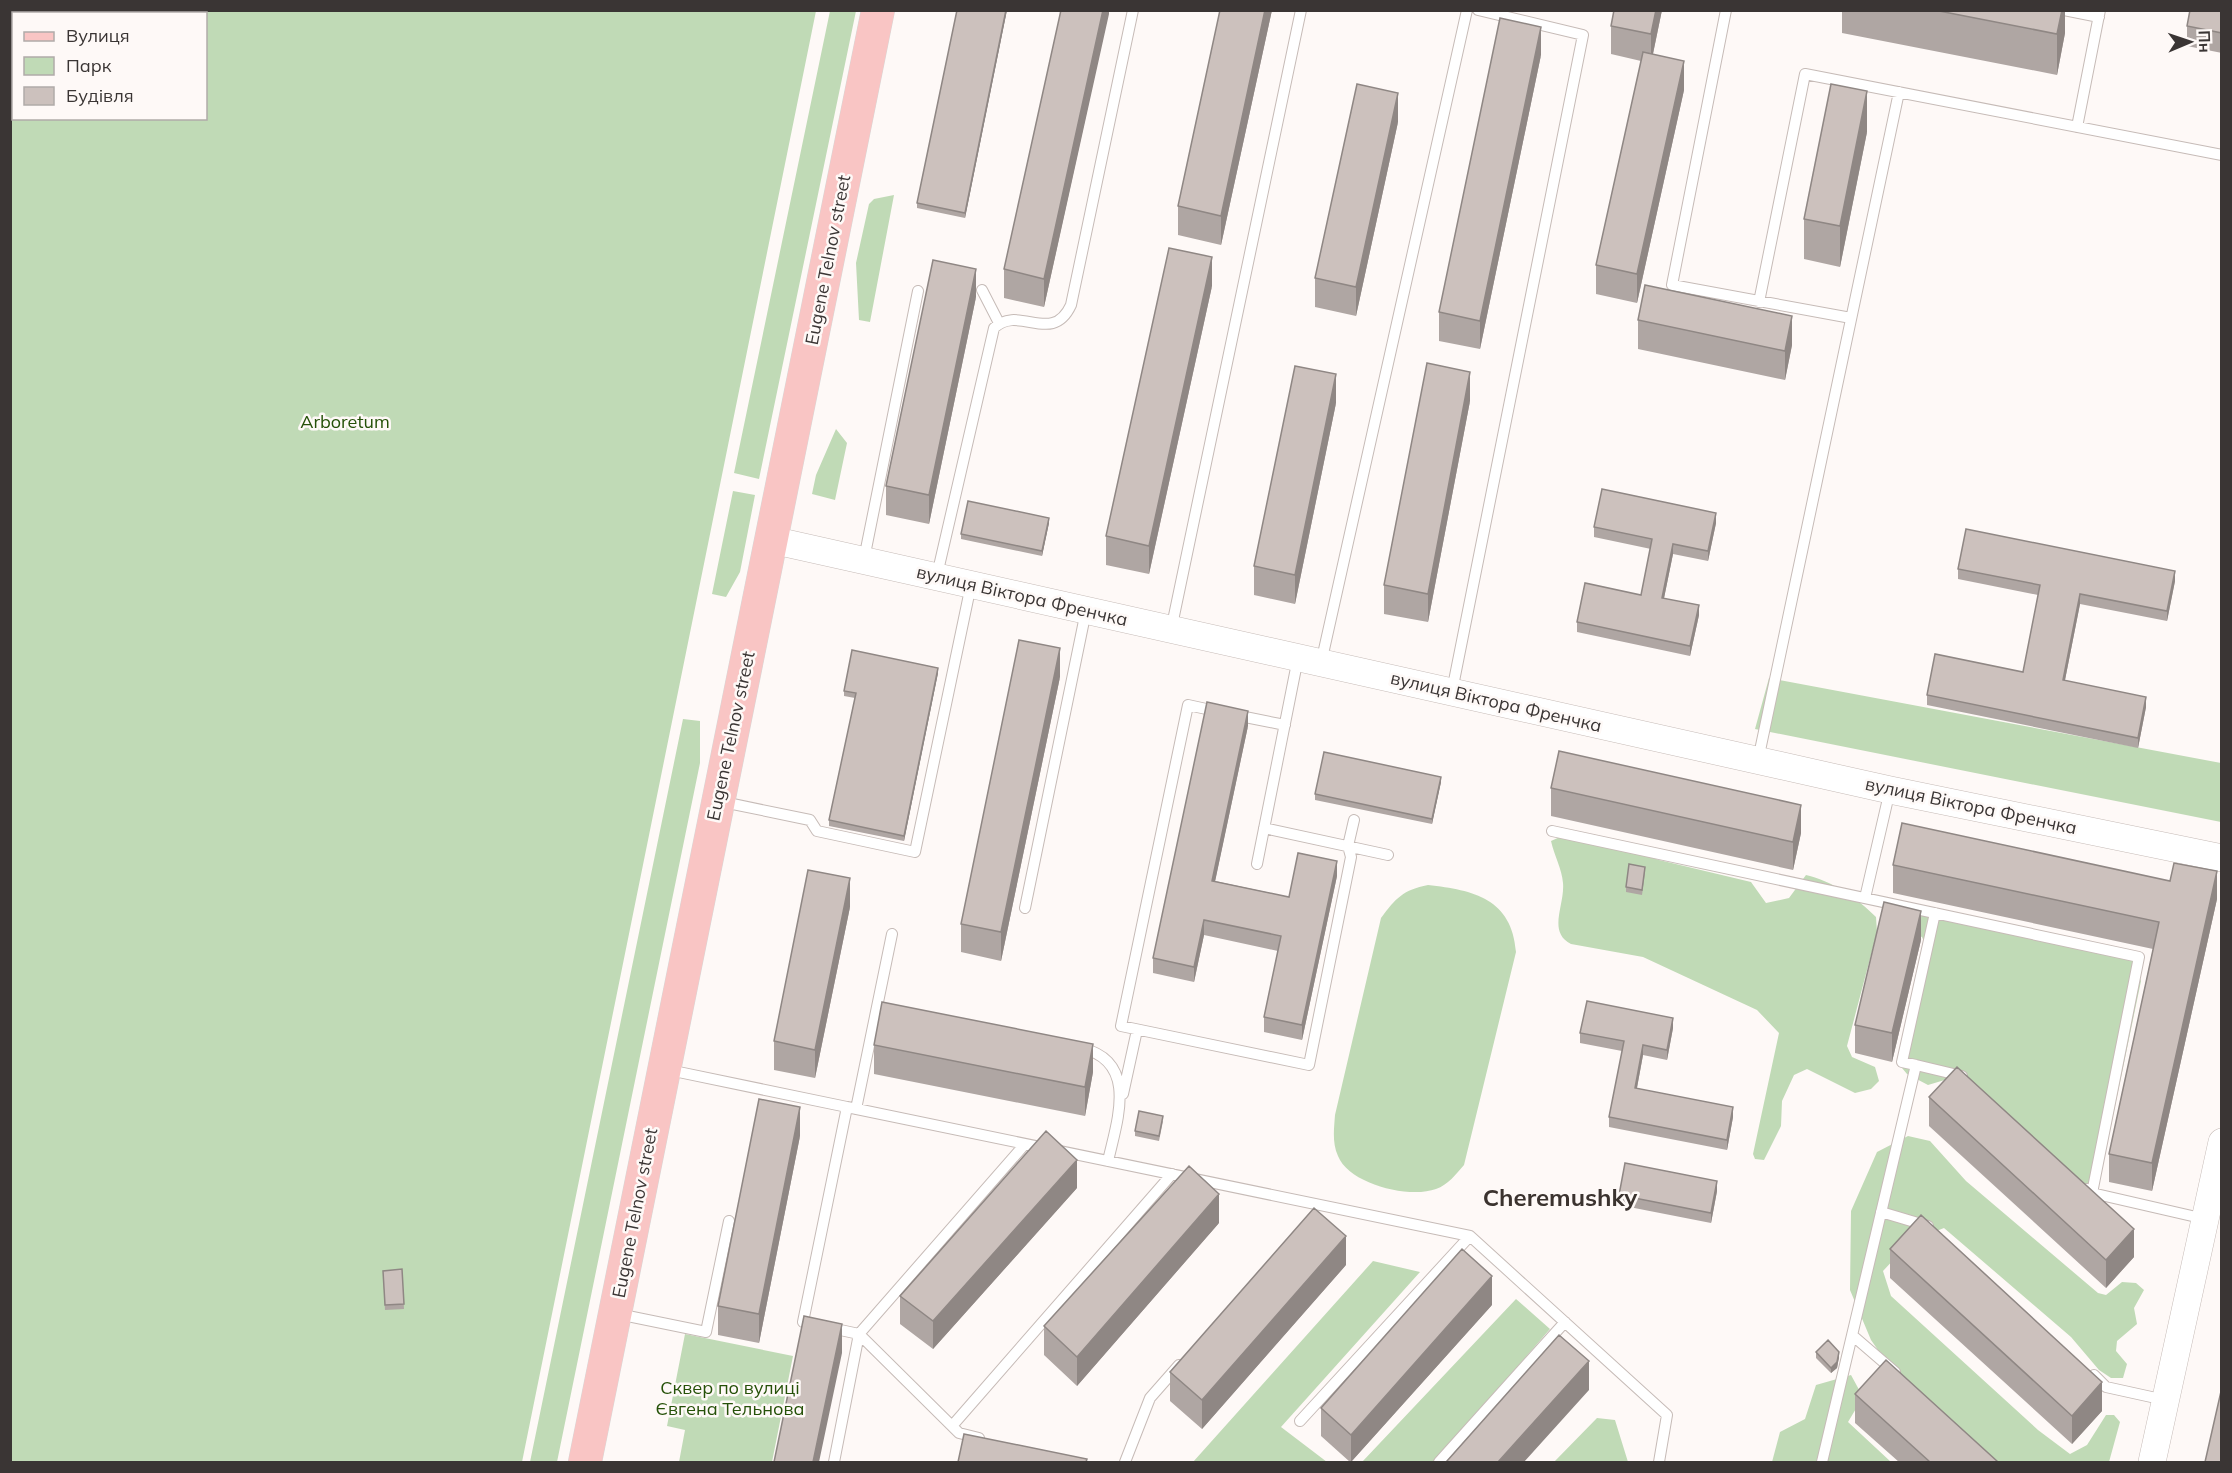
<svg xmlns="http://www.w3.org/2000/svg" width="2232" height="1473" font-family="Mulish,sans-serif">
<style>
.green{fill:#c0dab6;fill-rule:evenodd}
.lines{fill:none;stroke-linecap:round;stroke-linejoin:round}
.service-casing{stroke:#c6bbb7;stroke-width:12}
.tertiary-casing{stroke:#c6bbb7;stroke-width:28}
.primary-casing{stroke:#d8d7d6;stroke-width:34}
.service{stroke:#fff;stroke-width:10}
.tertiary{stroke:#fff;stroke-width:27}
.primary{stroke:#f9c5c4;stroke-width:33}
.wall{fill:#afa6a3}
.shaded-wall{fill:#8f8784}
.building{fill:#ccc1bd;stroke:#8f8784;stroke-width:1.5}
.labels{text-anchor:middle;stroke-width:5;stroke-linejoin:round;paint-order:stroke}
.street-label{font-size:18px;fill:#3a3534;stroke:#fef9f7}
.park-label{font-size:18px;fill:#255108;stroke:#fef9f7}
.district-label{font-size:24px;font-weight:bold;fill:#3b332f;stroke:#fef9f7}
</style>
<rect width="100%" height="100%" fill="#fef9f7"/>
<path class="green" d="M11,11H816L522,1462H11ZM14,14H206V118H14Z
M830,11H856L759,479L734,473Z
M894,195L870,322L859,320L856,263L869,204L874,199Z
M836,429L847,443L835,500L812,494L816,475Z
M733,491L755,495L740,572L726,597L712,594Z
M1769,678L2221,763V822L1755,729Z
M683,719L700,721V763L557,1462H530Z
M1573,831L1659,860L1751,882L1766,903L1789,898L1806,875C1832,881 1857,898 1876,917L1877,932L1847,1046L1852,1057L1875,1067L1879,1081L1871,1089L1855,1093L1807,1069L1794,1075L1782,1101L1781,1126L1764,1160L1755,1159L1753,1154L1779,1033L1757,1010L1643,957L1571,944C1547,932 1565,905 1563,883C1562,869 1554,855 1551,841Z
M1428,885C1474,890 1512,899 1516,952L1464,1165C1456,1174 1448,1185 1436,1189C1409,1199 1349,1184 1338,1156C1332,1143 1334,1129 1335,1115L1381,918C1396,898 1403,890 1428,885Z
M1912,904L1980,919L2047,942L2111,945L2132,959L2141,981L2098,1188L2075,1196L1948,1079L1928,1085L1907,1074L1897,1062L1925,944L1922,937L1903,929Z
M1908,1136L1930,1141L1966,1181L2098,1293L2106,1295L2122,1282L2136,1283L2144,1290L2134,1308L2137,1324L2117,1341L2116,1351L2127,1364L2123,1378H2111L2099,1370L2071,1337L1944,1228L1911,1241L1883,1271L1891,1296L2038,1430L2070,1454L2087,1445L2106,1415H2114L2120,1422L2109,1462H1981L1903,1386L1871,1340L1850,1290L1851,1211L1877,1152Z
M1373,1261L1420,1272L1281,1427L1327,1462H1193Z
M1516,1299L1550,1329L1435,1462H1362Z
M685,1334L793,1356L772,1462H679L685,1430L667,1426Z
M1851,1375L1863,1397L1848,1422L1891,1462H1772L1780,1432L1805,1419L1816,1385Z
M1597,1418L1615,1420L1628,1462H1554Z"/>
<g class="lines">
<g class="service-casing">
<path id="service" d="M1726,10L1672,285L1851,318
M2064,10L2099,17
M2077,127L2100,10
M982,290L999,323
M1759,302L1805,74L2222,155
M864,559L918,291
M937,575L994,328C1019,304 1052,346 1071,305L1133,10
M1171,630L1301,10
M1321,663L1467,10
M1452,691L1583,35L1478,10
M1220,712L1188,705L1121,1026L1309,1065L1351,857L1348,846L1354,820
M1235,715L1285,725
M1758,760L1899,92
M723,802L810,820L817,831L915,852L971,585
M1264,828L1388,855
M1552,831L2139,957L2092,1193
M1257,864L1298,658
M1865,898L1890,790
M1025,908L1086,611
M1081,1048C1139,1061 1117,1121 1108,1161
M1916,1065L1962,1076
M669,1070L847,1107L803,1322L859,1334L959,1433L979,1438
M1123,1094L1137,1030
M847,1107L1470,1236L1667,1415L1659,1462
M856,1109L892,934
M2087,1189L2092,1193L2205,1219
M1881,1212L1928,1226
M618,1314L706,1332L729,1221
M1852,1335L1895,1372
M2094,1375L2106,1387L2165,1400
M1300,1421L1470,1236
M952,1426L1172,1174
M834,1462L859,1334L1025,1144
M1125,1462L1150,1398L1179,1365
M1439,1462L1565,1322
M1822,1462L1916,1065L1902,1062L1935,913"/>
</g>
<g class="tertiary-casing">
<path id="tertiary" d="M772,540L1890,790L2222,858
M2152,1462L2222,1142"/>
</g>
<g class="primary-casing">
<path id="primary" d="M585,1462L878,10"/>
</g>
<use href="#service" class="service"/>
<use href="#tertiary" class="tertiary"/>
<use href="#primary" class="primary"/>
</g>
<path class="wall" d="M957,10H1007L965,218L917,208V203Z
M1109,10L1044,307L1004,298V269Z
M1272,10L1221,245L1178,235V206Z
M1614,10H1662L1653,54L1684,90L1637,303L1596,294V265L1641,61L1611,54V26Z
M1842,10H2065V33L2057,75L1842,33Z
M2222,10V53L2187,46V26Z
M1541,55L1480,349L1439,341V312Z
M1398,122L1356,316L1315,307V278Z
M1867,132L1840,267L1804,259V219Z
M1212,286L1149,574L1106,565V536Z
M976,297L929,524L886,515V486Z
M1638,320L1792,345L1785,380L1638,349Z
M1470,401L1428,622L1384,614V585Z
M1336,403L1295,604L1254,595V566Z
M1049,523L1042,556L961,539V534Z
M1716,523L1708,561L1673,554L1664,598L1699,615L1690,656L1577,632V622L1641,595L1651,549L1594,537V527Z
M1958,569L2175,581L2167,621L2080,604L2065,680L2146,707L2138,748L1927,705V695L2023,672L2038,595L1958,579Z
M938,673L904,841L829,826V820L855,698L844,696V691Z
M1060,677L1001,961L961,952V924Z
M1248,726L1215,881L1289,897L1337,876L1302,1040L1264,1032V1017L1278,951L1204,935L1194,982L1153,973V958Z
M1441,782L1432,824L1315,800V794Z
M1551,788L1801,833L1793,870L1551,816Z
M1893,865L2217,899L2152,1191L2109,1182V1154L2153,949L1893,893Z
M1645,872L1642,895L1626,892V887Z
M850,907L815,1078L774,1070V1041Z
M1921,940L1892,1062L1855,1053V1025Z
M1673,1028L1667,1060L1643,1055L1637,1088L1733,1117L1727,1150L1609,1127V1117L1622,1051L1580,1043V1033Z
M874,1045L1093,1072L1085,1116L874,1074Z
M1929,1097L2134,1257L2106,1288L1929,1126Z
M1163,1121L1159,1141L1135,1136V1131Z
M800,1136L759,1343L718,1335V1306Z
M1077,1188L933,1349L900,1324V1296Z
M1717,1191L1711,1223L1619,1205V1195Z
M1219,1223L1077,1386L1044,1355V1326Z
M1890,1249L2102,1411L2072,1444L1890,1278Z
M1346,1265L1202,1429L1170,1401V1372Z
M402,1269L404,1309L385,1310L383,1271Z
M1492,1305L1351,1462H1350L1321,1436V1408Z
M1816,1352L1839,1357L1837,1368L1831,1373L1816,1358Z
M1855,1394L1998,1462H1899L1855,1423Z"/>
<path class="shaded-wall" d="M1006,10H1007L965,218V213Z
M1103,10H1109V14L1044,307V279Z
M1265,10H1272L1221,245V216Z
M1656,10H1662L1651,63V34Z
M2062,10H2065V33L2057,75V34Z
M1541,27V55L1480,349V321Z
M1684,61V90L1637,303V274Z
M1867,91V132L1840,267V226Z
M1398,93V122L1356,316V287Z
M1212,257V286L1149,574V546Z
M976,269V297L929,524V495Z
M1792,316V345L1785,380V351Z
M1470,372V401L1428,622V594Z
M1336,374V403L1295,604V575Z
M1716,513V523L1708,561V551Z
M1049,518V523L1042,556V551Z
M1673,544V554L1662,608V598Z
M2175,571V581L2167,621V611Z
M2080,594V604L2063,690V680Z
M1699,605V615L1690,656V646Z
M1060,648V677L1001,961V932Z
M938,668V673L904,841V836Z
M2146,697V707L2138,748V738Z
M1248,711V726L1212,896V881Z
M1441,777V782L1432,824V819Z
M1801,805V833L1793,870V842Z
M1337,861V876L1302,1040V1025Z
M2217,871V899L2152,1191V1163Z
M850,878V907L815,1078V1050Z
M1921,911V940L1892,1062V1033Z
M1204,920V935L1194,982V967Z
M1673,1018V1028L1667,1060V1050Z
M1093,1044V1072L1085,1116V1087Z
M1643,1045V1055L1635,1098V1088Z
M800,1107V1136L759,1343V1314Z
M1733,1107V1117L1727,1150V1140Z
M1077,1160V1188L933,1349V1321Z
M1717,1181V1191L1711,1223V1213Z
M1219,1194V1223L1077,1386V1357Z
M2134,1229V1257L2106,1288V1260Z
M1346,1236V1265L1202,1429V1400Z
M1492,1276V1305L1351,1462V1435Z
M842,1324V1353L819,1462H813Z
M1839,1352V1357L1837,1368L1831,1373V1368Z
M1589,1361V1390L1524,1462H1498Z
M2102,1382V1411L2072,1444V1416Z"/>
<path class="building" d="M957,10H1006L965,213L917,203Z
M1061,10H1103L1044,279L1004,269Z
M1220,10H1265L1221,216L1178,206Z
M1614,10H1656L1651,34L1611,26Z
M1934,10H2062L2057,34Z
M2190,10H2222V33L2187,26Z
M1500,18L1541,27L1480,321L1439,312Z
M1643,52L1684,61L1637,274L1596,265Z
M1357,84L1398,93L1356,287L1315,278Z
M1831,84L1867,91L1840,226L1804,219Z
M1169,248L1212,257L1149,546L1106,536Z
M933,260L976,269L929,495L886,486Z
M1645,285L1792,316L1785,351L1638,320Z
M1427,363L1470,372L1428,594L1384,585Z
M1295,366L1336,374L1295,575L1254,566Z
M1602,489L1716,513L1708,551L1673,544L1662,598L1699,605L1690,646L1577,622L1585,583L1641,595L1652,539L1594,527Z
M968,501L1049,518L1042,551L961,534Z
M1966,529L2175,571L2167,611L2080,594L2063,680L2146,697L2138,738L1927,695L1935,654L2023,672L2040,585L1958,569Z
M1019,640L1060,648L1001,932L961,924Z
M852,650L938,668L904,836L829,820L856,693L844,691Z
M1207,702L1248,711L1212,881L1289,897L1298,853L1337,861L1302,1025L1264,1017L1281,936L1204,920L1194,967L1153,958Z
M1559,751L1801,805L1793,842L1551,788Z
M1324,752L1441,777L1432,819L1315,794Z
M1902,823L2170,881L2174,863L2217,871L2152,1163L2109,1154L2159,922L1893,865Z
M1629,864L1645,867L1642,890L1626,887Z
M808,870L850,878L815,1050L774,1041Z
M1884,902L1921,911L1892,1033L1855,1025Z
M1587,1001L1673,1018L1667,1050L1643,1045L1635,1088L1733,1107L1727,1140L1609,1117L1624,1041L1580,1033Z
M882,1002L1093,1044L1085,1087L874,1045Z
M1957,1067L2134,1229L2106,1260L1929,1097Z
M759,1099L800,1107L759,1314L718,1306Z
M1139,1111L1163,1116L1159,1136L1135,1131Z
M1046,1131L1077,1160L933,1321L900,1296Z
M1625,1163L1717,1181L1711,1213L1619,1195Z
M1189,1166L1219,1194L1077,1357L1044,1326Z
M1314,1208L1346,1236L1202,1400L1170,1372Z
M1921,1215L2102,1382L2072,1416L1890,1249Z
M1462,1249L1492,1276L1351,1435L1321,1408Z
M402,1269L404,1304L385,1305L383,1271Z
M804,1316L842,1324L813,1462H774Z
M1559,1335L1589,1361L1498,1462H1448L1447,1461Z
M1828,1340L1839,1352L1837,1362L1831,1368L1816,1352Z
M1886,1360L1998,1462H1930L1855,1394Z
M2222,1387V1462H2205Z
M964,1434L1087,1459L1086,1462H958Z"/>
<g class="labels">
<g class="street-label">
<text transform="translate(828 260) rotate(-79)" y="6">Eugene Telnov street</text>
<text transform="translate(1022 596) rotate(13)" y="6">вулиця Віктора Френчка</text>
<text transform="translate(1496 702) rotate(13)" y="6">вулиця Віктора Френчка</text>
<text transform="translate(731 736) rotate(-78)" y="6">Eugene Telnov street</text>
<text transform="translate(1971 806) rotate(12)" y="6">вулиця Віктора Френчка</text>
<text transform="translate(635 1213) rotate(-79)" y="6">Eugene Telnov street</text>
</g>
<g class="park-label">
<text x="345" y="428">Arboretum</text>
<text x="730" y="1394">Сквер по вулиці<tspan x="730" dy="21">Євгена Тельнова</tspan></text>
</g>
<g class="district-label">
<text x="1560" y="1206">Cheremushky</text>
</g>
</g>
<rect width="2232" height="1473" fill="none" stroke="#3a3534" stroke-width="24"/>
<rect x="12" y="12" width="195" height="108" fill="#fef9f7" stroke="#b0aba9" stroke-width="1.5"/>
<rect x="24" y="32" width="30" height="9" fill="#f9c5c4" stroke="#b0aba9" stroke-width="1.5"/>
<text x="66" y="42" font-size="18" fill="#3a3534">Вулиця</text>
<rect x="24" y="57" width="30" height="18" fill="#c0dab6" stroke="#b0aba9" stroke-width="1.5"/>
<text x="66" y="72" font-size="18" fill="#3a3534">Парк</text>
<rect x="24" y="87" width="30" height="18" fill="#ccc1bd" stroke="#b0aba9" stroke-width="1.5"/>
<text x="66" y="102" font-size="18" fill="#3a3534">Будівля</text>
<g transform="translate(2190 42) rotate(88)" stroke="#fef9f7" stroke-width="4.5" paint-order="stroke">
<path d="M0-4.5L10 22L0 15L-10 22Z" fill="#3a3534"/>
<text y="-9" font-size="16" font-weight="bold" text-anchor="middle" fill="#3a3534">Пн</text>
</g>
</svg>
